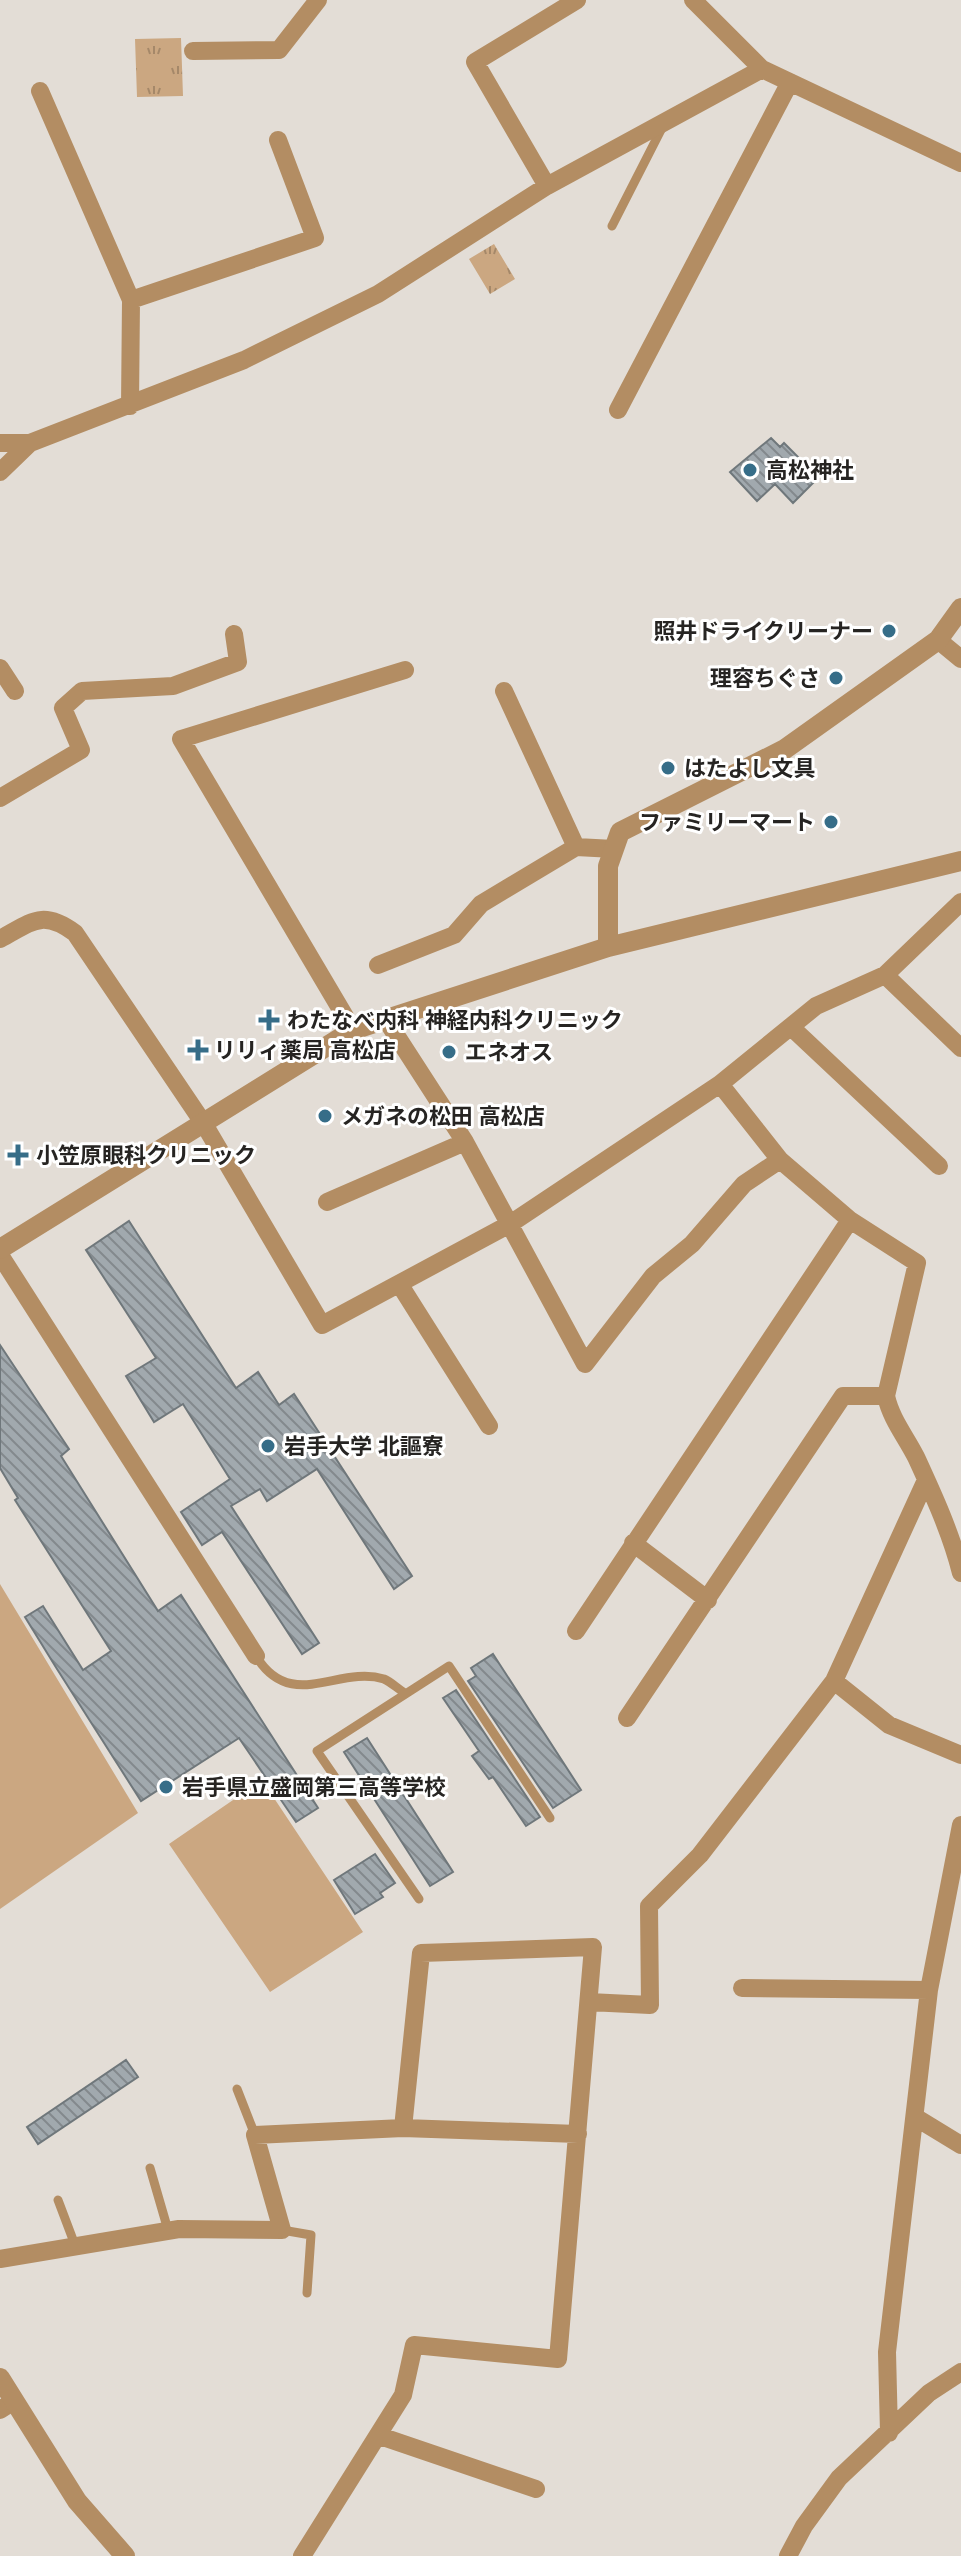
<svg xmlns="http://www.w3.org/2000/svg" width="961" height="2556" font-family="'Noto Serif','Noto Sans JP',serif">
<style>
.park{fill:url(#park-tufts)}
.pitch{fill:#cba781}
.building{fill:url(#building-back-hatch);stroke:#6f777b;stroke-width:2}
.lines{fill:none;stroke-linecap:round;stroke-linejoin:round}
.service{stroke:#b38d63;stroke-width:9}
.minor{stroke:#b38d63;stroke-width:18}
.tertiary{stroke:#b38d63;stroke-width:20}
.poi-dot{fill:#366d88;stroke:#fff;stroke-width:3}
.labels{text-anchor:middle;stroke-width:6;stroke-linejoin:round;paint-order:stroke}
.poi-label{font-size:22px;font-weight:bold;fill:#262422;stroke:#fff;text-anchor:start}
</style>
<defs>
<pattern id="park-tufts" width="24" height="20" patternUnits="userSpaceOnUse" patternTransform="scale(2)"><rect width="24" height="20" fill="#cba781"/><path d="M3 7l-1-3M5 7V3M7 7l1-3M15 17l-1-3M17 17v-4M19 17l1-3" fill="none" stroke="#a58869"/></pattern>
<pattern id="building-back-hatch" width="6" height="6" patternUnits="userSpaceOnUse" patternTransform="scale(2)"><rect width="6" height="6" fill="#a1a9ae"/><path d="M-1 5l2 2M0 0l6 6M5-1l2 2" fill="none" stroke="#83898d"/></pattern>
</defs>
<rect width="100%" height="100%" fill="#e3ddd6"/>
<path class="park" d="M181,38L183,96L137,97L135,39Z
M494,244L515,279L490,294L469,259Z"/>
<path class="pitch" d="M0,1584L138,1813L0,1909Z
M262,1780L363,1932L270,1992L169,1844Z"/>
<path class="building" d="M771,438L780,447L784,443L799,458L794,463L813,483L793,503L775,484L757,501L730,472Z
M129,1221L236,1388L258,1372L279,1405L294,1394L412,1576L394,1589L317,1469L267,1501L260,1489L231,1506L319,1643L302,1654L222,1532L202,1545L181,1512L230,1479L183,1404L154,1422L126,1376L156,1358L86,1250Z
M0,1345L69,1449L61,1456L158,1611L181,1595L318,1808L296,1822L239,1738L141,1801L57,1669L25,1617L43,1606L83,1670L111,1651L15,1500L18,1498L0,1468Z
M493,1654L581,1790L553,1808L468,1681L476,1676L471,1668Z
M456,1690L540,1817L526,1826L493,1777L489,1779L472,1756L479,1751L443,1698Z
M367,1738L453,1872L430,1886L344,1752Z
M375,1854L395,1883L380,1893L383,1897L355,1914L334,1880Z
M126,2060L138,2077L38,2144L27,2127Z"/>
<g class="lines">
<path class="service" d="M612,226L663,126
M256,1656C291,1713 338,1665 384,1679C391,1682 398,1689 405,1693
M419,1899L317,1751L449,1666L550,1818
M237,2089L255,2135
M150,2168L168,2230
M58,2200L75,2245
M282,2230L311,2235L307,2293"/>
<path class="minor" d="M693,0L762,69L961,163
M193,51L279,50L318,0
M40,91L131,300L130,406
M547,186L475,62L577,0
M131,300L315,238L278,140
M618,410L790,82
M0,443H30L244,360L378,294L547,186L762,69
M0,472L30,443
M938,640L961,659
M0,668L15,691
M504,691L576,847
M0,798L81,750L63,708L82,691L173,686L238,662L234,634
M961,902L885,975L816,1006L720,1084L780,1160L850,1220L917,1263L886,1396C891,1419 906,1437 916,1457C933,1494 951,1533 961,1573
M0,939C32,922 42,909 75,933L204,1124L322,1325L510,1224L720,1084
M378,965L454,935L481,904L576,847L614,849
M885,975L961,1048
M385,1018L465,1142L585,1364L653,1276L692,1244L744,1184L780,1160
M791,1027L939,1166
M353,1030L181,739L405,670
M327,1202L465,1142
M0,1255L256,1656
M400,1285L489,1426
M633,1543L708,1600
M576,1631L850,1220
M834,1681L889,1725L961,1755
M627,1718L843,1396H886
M742,1988L929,1990
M589,2002L650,2005L649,1906L700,1855L834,1681L926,1480
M915,2117L961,2145
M403,2128L578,2134
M0,2259L179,2229L282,2230L255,2135L403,2128L421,1953L593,1947L558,2359L414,2345L403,2395L302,2556
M0,2410L14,2401
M889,2433L887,2352L929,1990L961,1825
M380,2436L536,2489
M788,2556L804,2526L839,2478L929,2393L961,2372"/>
<path class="tertiary" d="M608,947V866L620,832L785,749L938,640L961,608
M0,1249L353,1030L608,947L961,861
M0,2378L77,2501L125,2556"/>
</g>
<g class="poi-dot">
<circle cx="750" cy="470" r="8"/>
<circle cx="889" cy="631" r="8"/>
<circle cx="836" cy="678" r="8"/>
<circle cx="668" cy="768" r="8"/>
<circle cx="831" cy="822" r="8"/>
<path d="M265 1008h8v8h8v8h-8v8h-8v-8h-8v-8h8z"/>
<path d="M194 1038h8v8h8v8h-8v8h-8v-8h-8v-8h8z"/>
<circle cx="449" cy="1052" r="8"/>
<circle cx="325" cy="1116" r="8"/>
<path d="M14 1143h8v8h8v8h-8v8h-8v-8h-8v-8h8z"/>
<circle cx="268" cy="1446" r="8"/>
<circle cx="166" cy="1787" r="8"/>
</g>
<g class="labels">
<g class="poi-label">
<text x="766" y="478">高松神社</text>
<text x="873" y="639" text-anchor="end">照井ドライクリーナー</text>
<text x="820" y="686" text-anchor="end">理容ちぐさ</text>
<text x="684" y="776">はたよし文具</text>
<text x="815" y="830" text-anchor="end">ファミリーマート</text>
<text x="287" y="1028">わたなべ内科 神経内科クリニック</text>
<text x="214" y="1058">リリィ薬局 高松店</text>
<text x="465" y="1060">エネオス</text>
<text x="341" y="1124">メガネの松田 高松店</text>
<text x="36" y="1163">小笠原眼科クリニック</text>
<text x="284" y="1454">岩手大学 北謳寮</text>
<text x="182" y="1795">岩手県立盛岡第三高等学校</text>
</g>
</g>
</svg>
